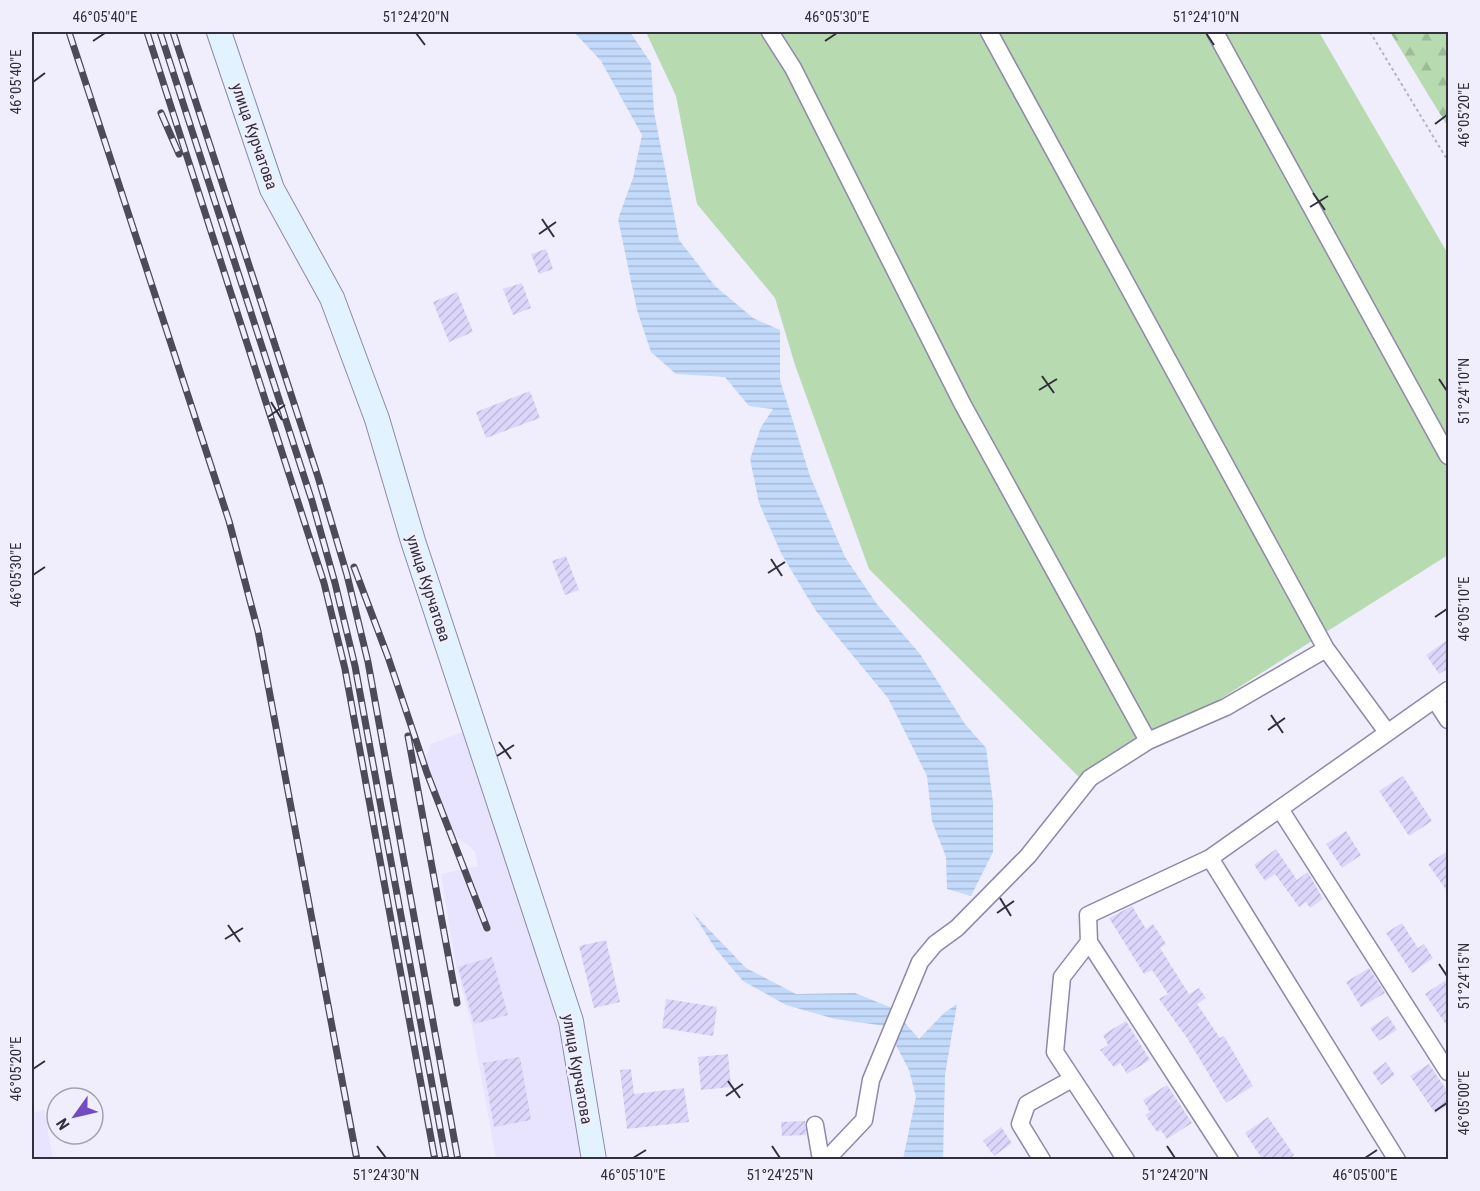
<svg xmlns="http://www.w3.org/2000/svg" width="1480" height="1191" font-family="'Roboto Condensed',sans-serif">
<style>
.built{fill:#e8e3fe}
.forest{fill:url(#forest-firs)}
.green{fill:#b7dab0}
.water{fill:url(#water-rules)}
.building{fill:url(#building-hatch)}
.lines{fill:none;stroke-linecap:round;stroke-linejoin:round}
.street-casing{stroke:#8f88aa;stroke-width:19}
.secondary-casing{stroke:#8f88aa;stroke-width:26}
.path{stroke:#b6b4c3;stroke-width:2;stroke-dasharray:3 3;stroke-linecap:butt}
.street{stroke:#fff;stroke-width:16}
.secondary{stroke:#e2f2fe;stroke-width:24}
.rail-casing{stroke:#4e4b59;stroke-width:7}
.rail{stroke:#f0eefd;stroke-width:4.5;stroke-dasharray:14;stroke-linecap:butt}
.ticks{fill:none;stroke:#322f3d;stroke-width:2}
.labels{text-anchor:middle;stroke-width:5;stroke-linejoin:round;paint-order:stroke}
.street-label{font-size:16px;fill:#322f3d;stroke:#f0eefd}
.neatline{fill:none;stroke:#322f3d;stroke-width:2}
.ticks-label{font-size:15px;text-anchor:middle;fill:#322f3d}
</style>
<defs>
<pattern id="forest-firs" width="22" height="20" patternUnits="userSpaceOnUse" patternTransform="scale(1.5)"><rect width="22" height="20" fill="#b7dab0"/><path d="M5 1l3.5 6h-7zM16 11l3.5 6h-7z" fill="#9ebb98"/></pattern>
<pattern id="water-rules" width="6" height="5" patternUnits="userSpaceOnUse" patternTransform="scale(1.5)"><rect width="6" height="5" fill="#c3dafa"/><path d="M0 2.5h6" fill="none" stroke="#a8bbd7"/></pattern>
<pattern id="building-hatch" width="6" height="6" patternUnits="userSpaceOnUse" patternTransform="scale(1.5)"><rect width="6" height="6" fill="#ddd6fb"/><path d="M-1 1l2-2M0 6l6-6M5 7l2-2" fill="none" stroke="#beb8d8"/></pattern>
</defs>
<rect width="100%" height="100%" fill="#f0eefd"/>
<path class="built" d="M468,730L564,1022L587,1159H496L472,1026L456,967L441,874L478,866L475,851L455,836L426,759L431,744Z
M44,1110L53,1159H32V1113Z"/>
<path class="forest" d="M1390,32H1448V127Z"/>
<path class="green" d="M646,32H1319L1448,254V555L1086,784L869,569L795,365L775,298L697,204L676,96Z"/>
<path class="water" d="M574,32H630L651,63L654,112L679,240L715,286L753,318L780,330V380L810,476L845,557L876,603L920,654L965,724L986,748L993,802V852L971,896L947,889L946,857L932,821L927,776L888,698L816,611L782,555L759,503L750,459L761,427L773,409L749,406L725,377L676,374L651,352L637,310L618,219L633,178L642,135L601,61Z
M692,912L746,968L796,994L855,993L892,1008L919,1039L944,1013L957,1004L945,1075L943,1159H903L916,1097L909,1070L886,1026L835,1019L786,1005L743,981L715,948Z"/>
<path class="building" d="M546,249L553,269L539,274L531,254Z
M522,283L531,308L513,315L503,289Z
M457,292L473,332L449,342L433,302Z
M530,391L540,418L486,438L476,412Z
M566,556L579,590L565,595L552,561Z
M1449,639V668L1439,674L1426,655Z
M1403,776L1432,821L1409,836L1379,791Z
M1346,831L1361,855L1342,868L1326,844Z
M1276,849L1297,880L1308,872L1323,899L1310,908L1306,902L1299,907L1275,874L1265,881L1254,865Z
M1449,850V894L1428,864Z
M1132,906L1146,929L1153,924L1166,944L1160,948L1189,994L1199,988L1206,998L1197,1004L1220,1038L1224,1036L1253,1086L1226,1103L1187,1038L1159,999L1168,994L1152,970L1144,974L1109,918Z
M1402,923L1418,948L1424,944L1433,958L1412,973L1386,933Z
M606,940L620,1002L594,1008L579,946Z
M492,957L508,1015L474,1024L458,967Z
M1369,968L1385,993L1361,1007L1346,982Z
M1449,978V1029L1425,994Z
M666,999L717,1007L713,1036L662,1028Z
M1388,1016L1397,1030L1379,1041L1370,1028Z
M1126,1021L1150,1060L1127,1074L1120,1063L1114,1067L1100,1050L1108,1045L1103,1035Z
M728,1054L731,1087L701,1090L698,1057Z
M520,1057L531,1120L494,1127L483,1063Z
M1386,1062L1395,1075L1381,1085L1372,1072Z
M1429,1064L1449,1094V1105L1435,1113L1410,1076Z
M631,1069L634,1094L684,1088L689,1122L627,1129L620,1070Z
M1167,1085L1192,1123L1167,1139L1161,1130L1157,1132L1145,1115L1150,1112L1143,1100Z
M1268,1117L1294,1155L1288,1160H1263L1245,1133Z
M805,1121L806,1135L782,1136L781,1122Z
M1001,1127L1012,1143L994,1156L983,1141Z"/>
<g class="lines">
<g class="street-casing">
<path id="street" d="M770,32L793,68L963,405L1148,741
M989,32L1326,649
M1215,32L1448,456
M1435,700L1448,720
M1280,809L1448,1072
M1210,858L1397,1160
M1089,942L1062,977L1055,1052L1126,1160
M815,1125L821,1160
M826,1160L864,1120L871,1080L920,962L935,944L957,928L1028,856L1090,778L1148,741L1226,707L1326,649L1387,732
M1042,1160L1020,1124L1027,1104L1072,1079
M1230,1160L1089,942L1088,915L1210,858L1448,690"/>
</g>
<g class="secondary-casing">
<path id="secondary" d="M219,32L272,189L332,298L377,419L413,541L571,1021L594,1160"/>
</g>
<path class="path" d="M1370,32L1448,161"/>
<use href="#street" class="street"/>
<use href="#secondary" class="secondary"/>
<g class="rail-casing">
<path id="rail" d="M69,32L229,521L258,631L357,1160
M147,32L324,583L345,669L435,1160
M160,32L312,501L335,583L355,666L446,1160
M173,32L318,477L347,575L368,662L458,1160
M161,113L179,154
M354,567L388,657L427,773L487,928
M408,736L457,1003"/>
</g>
<use href="#rail" class="rail"/>
</g>
<path class="ticks" d="M416,33L425,45M1206,33L1214,45M93,41L105,33M825,41L837,33M33,82L45,73M1435,124L1447,115M1313,193L1325,210M1310,207L1328,196M542,219L554,237M539,234L556,222M1042,376L1054,393M1439,379L1447,391M1039,390L1057,379M271,402L282,420M268,417L285,405M771,559L782,576M768,573L785,562M33,575L45,567M1435,617L1447,609M1271,715L1283,733M1268,730L1285,718M499,742L511,759M497,756L514,745M1000,898L1011,916M997,913L1014,901M228,925L240,942M225,939L243,928M1439,964L1447,976M33,1069L45,1061M728,1081L740,1098M726,1096L743,1084M1435,1111L1447,1103M377,1146L386,1158M772,1146L780,1158M1167,1146L1175,1158M633,1158L646,1150M1365,1158L1377,1150"/>
<g class="labels">
<g class="street-label">
<text transform="translate(255 136) rotate(71)" y="6">улица Курчатова</text>
<text transform="translate(429 588) rotate(72)" y="6">улица Курчатова</text>
<text transform="translate(578 1069) rotate(80)" y="6">улица Курчатова</text>
</g>
</g>
<rect width="1480" height="1191" fill="none" stroke="#f0eefd" stroke-width="66"/>
<g transform="translate(75 1116) rotate(236)"><circle r="28" fill="#f0eefd" stroke="#a4a2b0" stroke-width="1.5"/>
<path d="M0-4.5L10 22L0 15L-10 22Z" fill="#744bc3"/>
<text y="-9" font-size="16" font-weight="bold" text-anchor="middle" fill="#322f3d">N</text>
</g>
<rect x="33" y="33" width="1414" height="1125" class="neatline"/>
<g class="ticks-label">
<text x="105" y="22">46°05'40"E</text>
<text x="416" y="22">51°24'20"N</text>
<text x="837" y="22">46°05'30"E</text>
<text x="1206" y="22">51°24'10"N</text>
<text transform="translate(16 82) rotate(-90)" y="5">46°05'40"E</text>
<text transform="translate(1464 115) rotate(-90)" y="5">46°05'20"E</text>
<text transform="translate(1464 391) rotate(-90)" y="5">51°24'10"N</text>
<text transform="translate(16 575) rotate(-90)" y="5">46°05'30"E</text>
<text transform="translate(1464 609) rotate(-90)" y="5">46°05'10"E</text>
<text transform="translate(1464 976) rotate(-90)" y="5">51°24'15"N</text>
<text transform="translate(16 1069) rotate(-90)" y="5">46°05'20"E</text>
<text transform="translate(1464 1103) rotate(-90)" y="5">46°05'00"E</text>
<text x="386" y="1180">51°24'30"N</text>
<text x="633" y="1180">46°05'10"E</text>
<text x="780" y="1180">51°24'25"N</text>
<text x="1175" y="1180">51°24'20"N</text>
<text x="1365" y="1180">46°05'00"E</text>
</g>
</svg>
